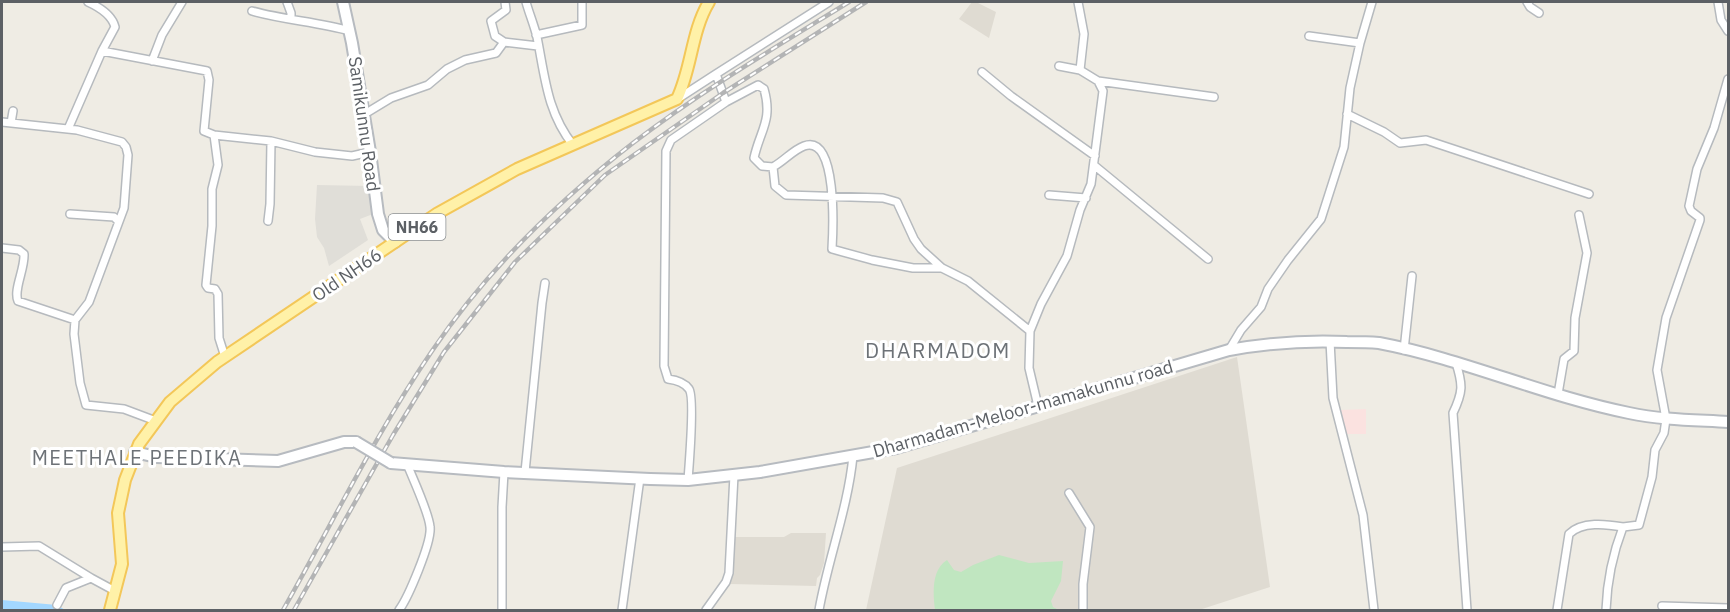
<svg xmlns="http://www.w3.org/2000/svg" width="1730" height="612" font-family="'IBM Plex Sans',sans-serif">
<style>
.industrial{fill:#e0ded8}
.education{fill:#dfdbd2}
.medical{fill:#fbe2e0}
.green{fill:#c0e6c0}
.water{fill:#a3d7ff}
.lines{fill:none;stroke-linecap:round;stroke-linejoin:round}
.street-casing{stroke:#b6babe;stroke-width:10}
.secondary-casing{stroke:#b7bbc0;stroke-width:14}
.primary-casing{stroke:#f3c759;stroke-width:14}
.street{stroke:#fff;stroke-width:7}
.secondary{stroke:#fff;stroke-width:10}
.primary{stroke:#fff1a8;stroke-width:10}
.rail-casing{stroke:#b3b4b5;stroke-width:4.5}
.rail{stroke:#fff;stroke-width:2;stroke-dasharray:7;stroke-linecap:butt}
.secondary-bridge-casing{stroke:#b7bbc0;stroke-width:14;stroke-linecap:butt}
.secondary-bridge{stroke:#fff;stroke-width:10}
.labels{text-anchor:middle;stroke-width:6;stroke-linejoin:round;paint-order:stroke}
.shield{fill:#fff;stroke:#8d9093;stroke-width:1.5}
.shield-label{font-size:16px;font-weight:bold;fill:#5c6065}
.street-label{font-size:18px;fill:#5c6065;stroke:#fff}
.neighbourhood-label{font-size:20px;letter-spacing:1.5px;fill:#6d7277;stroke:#fff}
.quarter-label{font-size:21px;letter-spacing:1.5px;fill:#6d7277;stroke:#fff}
</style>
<rect width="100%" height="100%" fill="#efece4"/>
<path class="industrial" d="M317,185L370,186V201L373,214L360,219L368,240L329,266L324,248L317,237L315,219Z"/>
<path class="education" d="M972,2H976L996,12L989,38L959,19Z
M1237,357L1270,587L1199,610H866L897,468Z
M791,533H826L824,563L820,575L817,578L816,586L730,584L733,537H784Z"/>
<path class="medical" d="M1366,409V434H1346L1341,410Z"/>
<path class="green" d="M999,555L1029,563L1063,561L1061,581L1051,601L1053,607L1059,610H935C933,594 931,570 947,560L954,570L961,572L973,565Z"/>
<path class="water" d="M2,600L57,605L65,610H2Z"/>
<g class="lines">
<g class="street-casing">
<path id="street" d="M287,2L291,13V19
M526,2C529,13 534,25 537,37C545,77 547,112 573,145
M1527,2L1530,7L1539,13
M1718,2L1721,20L1728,31
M252,11C284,20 318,22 350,31
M536,35L582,25V2
M1309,36L1360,43
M504,42L538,46
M102,51L207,71L209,80L204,131L214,135L271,141L315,152L352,156L370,152
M152,61L162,35L182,2
M1059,66L1080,70
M982,72L1011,96L1095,156
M716,74L829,2
M1098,81L1214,97
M679,98L716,74L726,102L671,140L666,151L664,366L668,379C676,380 684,382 689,389C695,397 689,466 688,480
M726,102L758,85L764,89C773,121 760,130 754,158L762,166L773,167C784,161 793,150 804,146C838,133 833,232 832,249L872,260L913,268H942L968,281L1030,331L1041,304L1067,256L1080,210L1091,184L1103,91L1098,81L1080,70L1084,34L1078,2
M1347,114L1384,132L1400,143L1426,140L1589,194
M363,115L391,98L428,85L447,69L465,60L496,53L504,42L495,36L491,21L506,10L505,2
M2,122L77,130L122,142L126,147L128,155L124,208L89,302L75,320L74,334L80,383L86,405L124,409L156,421
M11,123L13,111
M68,129L102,51L115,27C112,15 99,7 88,2
M214,135L218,165L212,189V226L206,285L208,288L215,289L218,294L219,338L225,357
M1095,166L1208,259
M773,167L775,186L786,195L883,198L897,202L914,239L921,249L942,268
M1049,195L1086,198
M70,214L114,217L118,221
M268,221L270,204L271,141
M2,248L19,250L24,254C25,269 13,290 18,301L75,320
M1030,331L1029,368L1038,406
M1330,341L1333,398L1363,515L1374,610
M1229,350L1241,330L1261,307L1268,289L1288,260L1321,219L1344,147L1350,88L1360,43L1372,2
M1404,350L1412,276
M1456,363C1463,385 1463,392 1453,413L1467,610
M1558,394L1564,359L1574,351L1575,318L1587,253L1579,215
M525,472L542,303L545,283
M1069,493L1090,527L1083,584V610
M2,547L39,546L91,578
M57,605L66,588L91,578L115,591
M1662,606L1728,608
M399,610C408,598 432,542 430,527C429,513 413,479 407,464
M502,610V507L504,472
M622,610L640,478
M706,610L726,582L729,573L734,475
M819,610C828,559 848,508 853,456
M1557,610L1569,534C1582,521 1606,524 1623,527
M1606,610C1607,582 1613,553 1623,527L1639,525L1652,477L1655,450L1664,433L1666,419L1657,370L1666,318L1700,220V218L1691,211L1689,206L1697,169L1714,128L1728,79"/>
</g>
<g class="secondary-casing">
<path id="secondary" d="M343,2L352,43L370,152L378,214L383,230L395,242
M135,452L156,457L278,461L344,442H356
M391,463L504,472L650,479L688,480L760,472L896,448L1229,350C1268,343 1307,340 1347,342C1357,342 1368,342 1379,343C1464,359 1544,396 1629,413C1662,420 1695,420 1728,422"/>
</g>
<g class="primary-casing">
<path id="primary" d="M110,610L122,564L118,513L125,480L139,444L170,402L217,362L438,213L517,169L677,99C692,68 691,32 709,2"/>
</g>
<use href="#street" class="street"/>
<use href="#secondary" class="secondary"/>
<use href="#primary" class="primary"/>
<g class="rail-casing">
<path id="rail" d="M283,610C332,524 376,433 432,351C486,271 557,202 633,143C701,91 776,47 849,2
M294,610L393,435L444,352L515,262L605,175L723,93L866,2"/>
</g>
<use href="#rail" class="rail"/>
<g class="secondary-bridge-casing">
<path id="secondary-bridge" d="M356,442L391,463"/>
</g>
<use href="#secondary-bridge" class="secondary-bridge"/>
</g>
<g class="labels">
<rect class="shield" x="388.5" y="214" width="57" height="26" rx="4.5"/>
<g class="shield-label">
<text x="417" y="233">NH66</text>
</g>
<g class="street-label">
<text transform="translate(364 124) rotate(82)" y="6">Samikunnu Road</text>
<text transform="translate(347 275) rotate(-34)" y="6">Old NH66</text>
<text transform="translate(1023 409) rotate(-16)" y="6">Dharmadam-Meloor-mamakunnu road</text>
</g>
<g class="neighbourhood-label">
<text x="137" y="465">MEETHALE PEEDIKA</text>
</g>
<g class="quarter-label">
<text x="938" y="358">DHARMADOM</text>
</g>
</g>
<rect width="1730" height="612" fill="none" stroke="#5c6065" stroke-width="6"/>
</svg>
